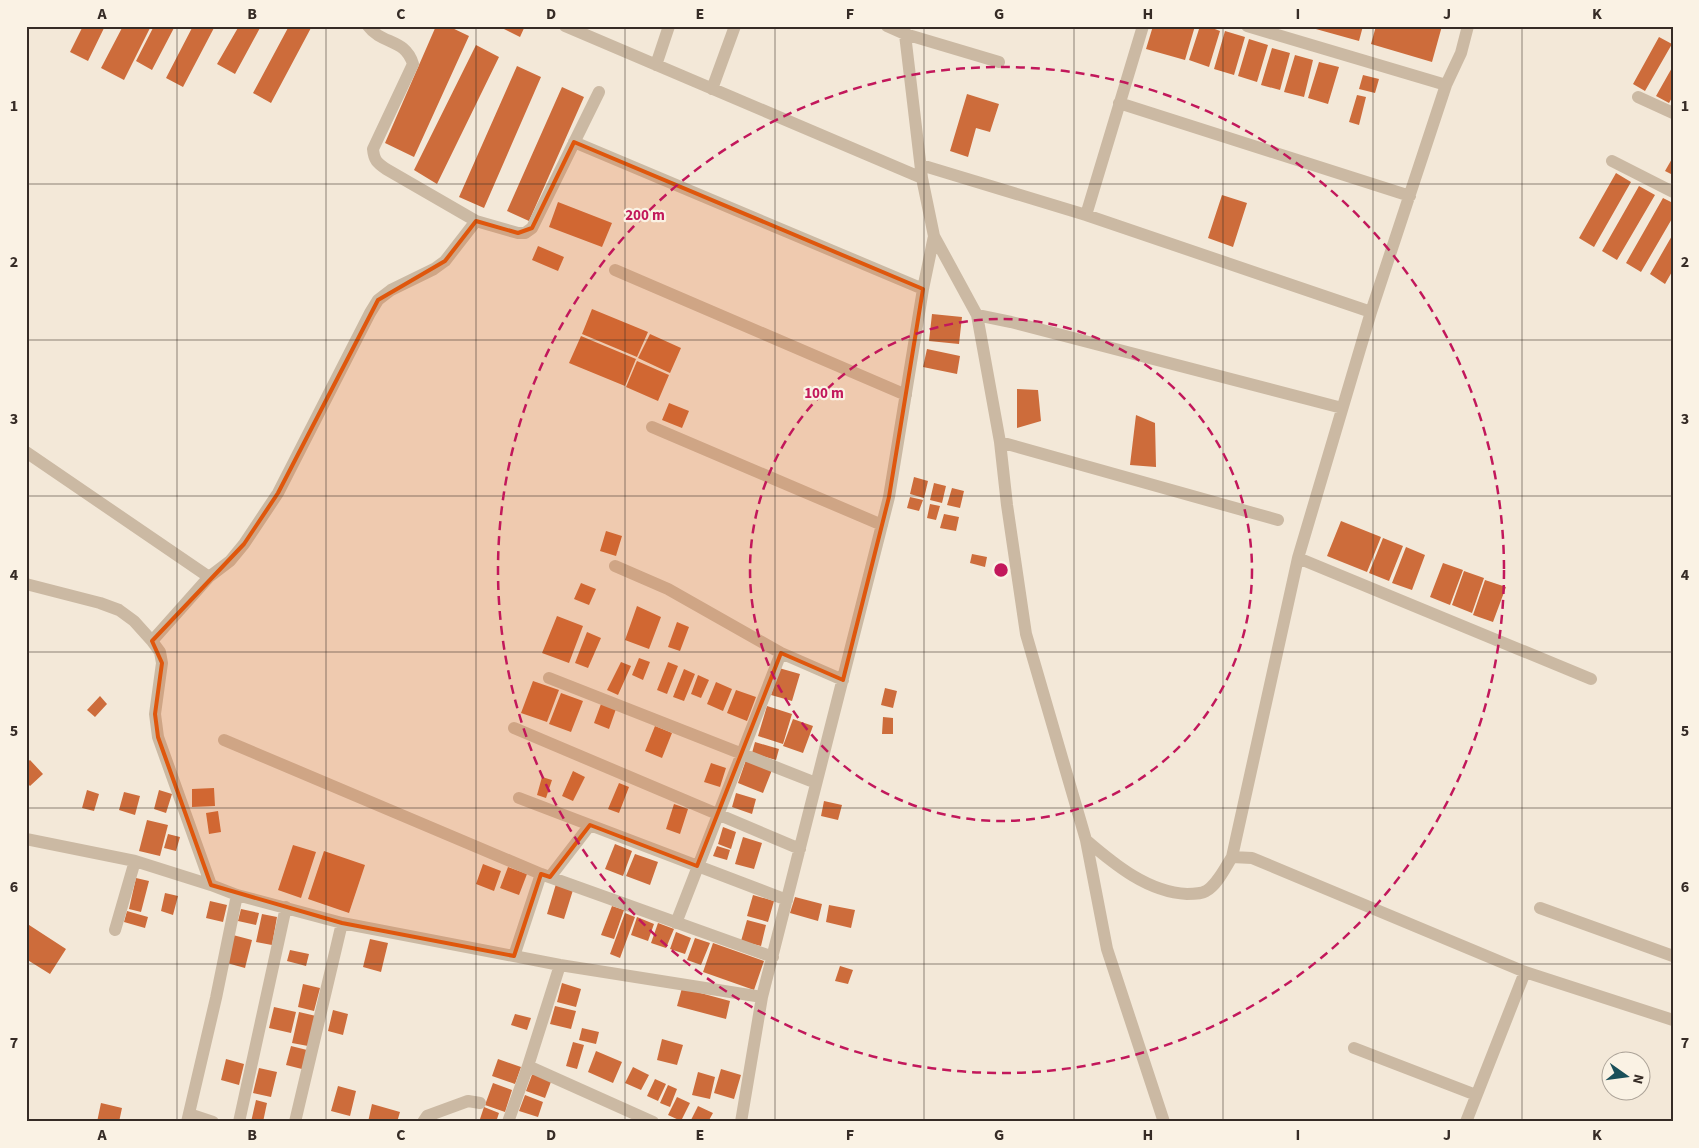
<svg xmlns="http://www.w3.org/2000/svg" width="1699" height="1148" font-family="'Source Sans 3',sans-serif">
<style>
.building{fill:#cd6c3b}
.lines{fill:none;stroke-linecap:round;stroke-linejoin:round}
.minor{stroke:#cbb9a3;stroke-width:12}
.marked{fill:#df570d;fill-opacity:0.2;stroke:#df570d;stroke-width:4;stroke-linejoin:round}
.grid{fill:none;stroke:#362c26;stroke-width:1;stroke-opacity:0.55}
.ring{fill:none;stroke:#c2185b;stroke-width:2.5;stroke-dasharray:9 6}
.centre{fill:#c2185b;stroke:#faf2e4;stroke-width:2.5}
.ring-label{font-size:15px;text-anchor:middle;font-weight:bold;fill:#c2185b;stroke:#faf2e4;stroke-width:4.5;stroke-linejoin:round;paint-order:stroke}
.neatline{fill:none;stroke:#362c26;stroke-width:2}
.grid-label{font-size:16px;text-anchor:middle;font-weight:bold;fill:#362c26}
</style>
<rect width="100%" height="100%" fill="#f3e8d8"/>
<path class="building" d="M83,26H105L88,61L70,52Z
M123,26H151L124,80L101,68Z
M154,26H175L152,70L136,61Z
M193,26H215L183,87L166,78Z
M239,26H261L235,74L217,64Z
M289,26H312L271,103L253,93Z
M436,26H448L469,36L414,157L385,143Z
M498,26H525L520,37Z
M1153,26H1195L1185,60L1146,49Z
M1200,26H1207L1220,31L1209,67L1189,60Z
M1305,26H1363L1359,41Z
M1376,26H1442L1432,62L1371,44Z
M1225,31L1245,37L1234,75L1214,69Z
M1659,37L1672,44L1645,91L1633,84Z
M1249,39L1268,45L1257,82L1238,76Z
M476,45L499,57L437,184L414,170Z
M1272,48L1290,53L1280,90L1261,85Z
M1295,55L1313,60L1304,97L1284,92Z
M1319,62L1339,67L1328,104L1308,98Z
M517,66L541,77L484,208L459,197Z
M1673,66V96L1669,103L1656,96Z
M1363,75L1379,79L1375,93L1359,89Z
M562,87L584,97L529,221L507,211Z
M967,94L999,104L990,132L976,128L968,157L950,151Z
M1357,95L1366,97L1359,125L1349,122Z
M1673,157V175L1665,171Z
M1616,173L1631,182L1594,247L1579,238Z
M1639,186L1655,195L1617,260L1602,251Z
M1222,195L1247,203L1233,247L1208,238Z
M1663,198L1673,203V217L1641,272L1626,263Z
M558,202L612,223L602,247L549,227Z
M1673,234V270L1665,284L1650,274Z
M538,246L564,257L558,271L532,260Z
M592,309L648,332L637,357L582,334Z
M932,314L962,317L959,344L929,341Z
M650,334L681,348L670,373L638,358Z
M581,336L636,359L625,386L569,363Z
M927,349L960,356L957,374L923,367Z
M637,361L669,375L658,401L626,387Z
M1017,389L1038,390L1041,421L1017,428Z
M669,403L689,411L682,428L662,420Z
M1136,415L1155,423L1156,467L1130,465Z
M914,477L928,481L924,498L910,494Z
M934,483L946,486L942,503L930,500Z
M952,488L964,491L960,508L947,505Z
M910,497L923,500L919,511L907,508Z
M930,504L940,506L936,520L927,518Z
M944,514L959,517L956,531L940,528Z
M1341,521L1381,537L1367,572L1327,556Z
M606,531L622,536L616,556L600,551Z
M1383,538L1403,546L1389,581L1369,573Z
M1406,547L1425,555L1412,590L1392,583Z
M972,554L987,557L985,567L970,563Z
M1443,563L1463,570L1450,605L1430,597Z
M1464,571L1484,578L1472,613L1452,605Z
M1485,580L1506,587L1493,622L1473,615Z
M581,583L596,589L589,605L574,599Z
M637,606L661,617L649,649L625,640Z
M557,616L583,626L569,663L542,653Z
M677,622L689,627L680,651L668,647Z
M587,632L601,638L588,668L575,663Z
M639,658L650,662L643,680L632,675Z
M621,662L631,666L618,695L607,690Z
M668,662L678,666L667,694L657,690Z
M779,668L800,674L792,701L771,695Z
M684,669L695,674L684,701L673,697Z
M698,675L709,680L701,698L691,694Z
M533,681L559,690L547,722L521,713Z
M716,682L732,689L723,711L707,704Z
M885,688L897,691L893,708L881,705Z
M736,690L756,697L747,721L727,713Z
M561,693L583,701L571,732L549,724Z
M100,696L107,704L95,717L87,710Z
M601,704L616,709L609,729L594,723Z
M767,706L792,714L783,744L758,736Z
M883,717L893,718V734H882Z
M793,719L813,726L803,753L783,746Z
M655,726L672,733L662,758L645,751Z
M755,742L779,749L776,760L752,753Z
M30,760L43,774L30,786L26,782V763Z
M746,760L772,770L763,793L738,783Z
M711,763L726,768L720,787L704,782Z
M573,771L585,777L573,801L562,796Z
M542,777L552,780L546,798L537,795Z
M619,783L629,787L619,813L608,809Z
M214,788L215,806L192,807V789Z
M87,790L99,794L94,811L82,808Z
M159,790L172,794L166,813L154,809Z
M124,792L140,796L135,815L119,810Z
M736,793L756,799L752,814L732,807Z
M824,801L842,805L838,820L821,816Z
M674,804L688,809L680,834L666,829Z
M218,811L221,832L209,834L206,813Z
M147,820L168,825L160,856L139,851Z
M723,827L736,832L731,849L718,844Z
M168,834L180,837L176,851L164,848Z
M743,837L762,843L754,869L735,864Z
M615,844L632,851L623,876L605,869Z
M293,845L316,852L301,898L278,890Z
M717,846L730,850L727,860L713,856Z
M324,851L365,865L349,913L308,899Z
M635,854L658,862L650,885L626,876Z
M483,864L501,871L494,891L476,884Z
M508,867L527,874L519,895L500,888Z
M136,878L149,881L141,912L129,909Z
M556,884L573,890L564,919L547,914Z
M165,893L178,896L173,915L161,911Z
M753,895L774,901L768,922L747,916Z
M795,897L822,904L818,921L790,913Z
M210,901L227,905L223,922L206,918Z
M829,905L855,910L851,928L826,922Z
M612,906L624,910L614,939L601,935Z
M241,909L259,913L256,925L238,921Z
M127,911L148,917L145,928L124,922Z
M625,913L635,917L620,958L610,954Z
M262,914L277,917L272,945L256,942Z
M637,917L654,924L648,941L631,935Z
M747,920L766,925L761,946L741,941Z
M26,923L66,949L50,974L26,959Z
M658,923L674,929L666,948L651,943Z
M676,932L691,938L685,954L670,949Z
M233,935L252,940L245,968L227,963Z
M695,938L710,943L701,965L687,960Z
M370,939L388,943L381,972L363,967Z
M713,943L764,961L754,990L703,972Z
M290,950L309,954L306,966L287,961Z
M840,966L853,970L848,984L835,981Z
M562,983L581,989L576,1007L557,1002Z
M303,984L320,988L314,1011L298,1007Z
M682,988L730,1001L726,1019L677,1006Z
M555,1006L576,1011L571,1029L550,1024Z
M274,1007L296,1012L291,1033L269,1028Z
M333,1010L348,1014L343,1035L328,1031Z
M299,1012L316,1016L308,1046L292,1043Z
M515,1014L531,1018L527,1030L511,1025Z
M582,1028L599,1032L596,1044L579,1040Z
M662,1039L683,1045L677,1065L657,1060Z
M573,1042L584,1045L577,1069L566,1066Z
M291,1046L307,1050L302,1069L286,1065Z
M596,1051L622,1062L613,1083L588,1072Z
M226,1059L244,1064L239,1085L221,1080Z
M498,1059L521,1067L515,1084L492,1076Z
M633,1067L649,1075L641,1090L625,1083Z
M259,1068L277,1072L271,1097L253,1093Z
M721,1069L741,1075L734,1099L714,1093Z
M533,1072L552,1079L545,1098L526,1091Z
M698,1072L715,1077L710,1099L692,1095Z
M655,1079L666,1084L658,1101L647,1096Z
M493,1083L512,1090L505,1112L485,1105Z
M668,1085L677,1089L670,1107L660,1103Z
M338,1086L356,1091L350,1116L331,1111Z
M525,1095L543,1102L538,1117L519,1111Z
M677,1097L690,1103L681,1121L668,1115Z
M256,1100L267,1103L263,1122H251Z
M101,1103L122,1108L119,1122H97Z
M372,1104L400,1112L397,1122H368Z
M698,1106L713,1113L708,1122H690Z
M484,1107L499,1113L496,1122H479Z"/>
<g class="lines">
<path class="minor" d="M368,26C382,45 405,38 413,64L373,149C374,160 377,163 386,169L476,221L518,233H525L532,228L599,92
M565,26L922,178
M887,26L905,34L999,62
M1247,26L1446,85
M656,65L669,26
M712,89L735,26
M1638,97L1673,113
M1119,103L1410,196
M574,142L923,289
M1612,161L1673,192
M921,165L1086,215L1371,312
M1086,215L1143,26
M934,236L977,315L1000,442L1007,505L1026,634L1086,840L1107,949L1164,1122
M615,270L906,395
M977,315L1011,322L1342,408
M652,427L882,525
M1000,442L1278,520
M26,452L209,577
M1298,558L1591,679
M615,566L668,589L781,653L843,680
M26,584L100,603L119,610L134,621L152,641L160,652L162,663L155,714L158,737L211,885L237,895L342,923L560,965L762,997
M152,641L209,577L230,561L244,544L278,493L370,313L378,300L391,290L434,269L445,261L476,221
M549,678L816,783
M514,728L800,849
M224,740L541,874L773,957
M519,798L787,900
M26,839L135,861
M1086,840C1115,865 1148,892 1187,894C1193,894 1201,894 1206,891C1217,885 1225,868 1232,857L1298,558L1371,312L1446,85L1461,53L1468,26
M1232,857L1252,858L1525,972L1673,1020
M550,877L590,825
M1540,908L1673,956
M676,923L781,653
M115,930L135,861L211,885
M514,956L541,874
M1354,1048L1476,1095
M528,1066L653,1122
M189,1114L213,1122
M187,1122L216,998L237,895
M239,1122L286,907
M295,1122L342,923
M423,1122L427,1116L468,1101L480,1103
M508,1122L528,1066L560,965
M741,1122L762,997L889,497L923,289L934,236L922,178L904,26
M1466,1122L1525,972"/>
</g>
<path class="marked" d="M574,142L923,289L889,497L843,680L781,653L697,866L590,825L550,877L541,874L514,956L342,923L211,885L158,737L155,714L162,663L152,641L244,544L278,493L378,300L445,261L476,221L518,233L532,228Z"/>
<path class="grid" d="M177,26V1122M326,26V1122M476,26V1122M625,26V1122M775,26V1122M924,26V1122M1074,26V1122M1223,26V1122M1373,26V1122M1522,26V1122M26,184H1673M26,340H1673M26,496H1673M26,652H1673M26,808H1673M26,964H1673"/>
<g class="ring">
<circle cx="1001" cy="570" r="251"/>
<circle cx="1001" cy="570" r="503"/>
</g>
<circle cx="1001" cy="570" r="8" class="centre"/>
<g class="ring-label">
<text x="645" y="220">200 m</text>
<text x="824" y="398">100 m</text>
</g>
<rect width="1699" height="1148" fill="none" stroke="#faf2e4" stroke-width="55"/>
<g transform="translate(1626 1076) rotate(104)"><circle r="24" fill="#faf2e4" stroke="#aca398"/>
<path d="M0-4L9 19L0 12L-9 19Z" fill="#194f59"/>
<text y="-8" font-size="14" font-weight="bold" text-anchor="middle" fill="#362c26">N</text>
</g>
<rect x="28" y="28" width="1644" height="1092" class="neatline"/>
<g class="grid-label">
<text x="102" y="19">A</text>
<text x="252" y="19">B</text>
<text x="401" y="19">C</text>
<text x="551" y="19">D</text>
<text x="700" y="19">E</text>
<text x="850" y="19">F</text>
<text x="999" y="19">G</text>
<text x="1148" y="19">H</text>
<text x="1298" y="19">I</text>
<text x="1447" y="19">J</text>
<text x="1597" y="19">K</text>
<text x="14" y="111">1</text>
<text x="1685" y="111">1</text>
<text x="14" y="267">2</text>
<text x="1685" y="267">2</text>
<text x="14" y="424">3</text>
<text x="1685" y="424">3</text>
<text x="14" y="580">4</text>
<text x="1685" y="580">4</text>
<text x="14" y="736">5</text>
<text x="1685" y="736">5</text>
<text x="14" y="892">6</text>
<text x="1685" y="892">6</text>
<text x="14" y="1048">7</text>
<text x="1685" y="1048">7</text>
<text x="102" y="1140">A</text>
<text x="252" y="1140">B</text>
<text x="401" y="1140">C</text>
<text x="551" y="1140">D</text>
<text x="700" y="1140">E</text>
<text x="850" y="1140">F</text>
<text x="999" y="1140">G</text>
<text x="1148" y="1140">H</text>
<text x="1298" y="1140">I</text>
<text x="1447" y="1140">J</text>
<text x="1597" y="1140">K</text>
</g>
</svg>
